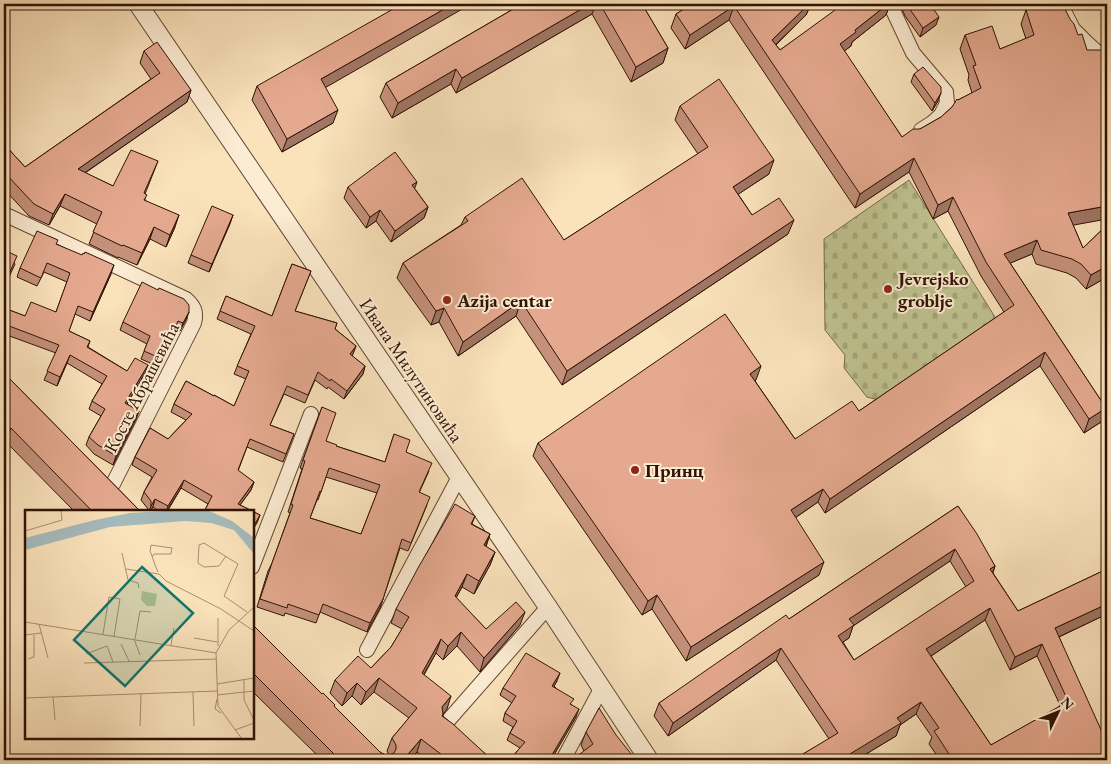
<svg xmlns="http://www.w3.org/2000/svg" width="1111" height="764" font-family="'EB Garamond',serif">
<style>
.cemetery{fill:url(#cemetery-stones);stroke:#776a4a}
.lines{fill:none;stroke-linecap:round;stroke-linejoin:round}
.minor-casing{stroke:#624632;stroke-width:16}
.tertiary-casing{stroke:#624632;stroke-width:20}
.minor{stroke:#fcecd3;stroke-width:14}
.tertiary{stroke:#fcecd3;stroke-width:18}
.wall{fill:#c5917b;stroke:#2f1204;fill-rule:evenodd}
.shaded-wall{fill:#a07664;stroke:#2f1204}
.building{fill:#e5a98f;stroke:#2f1204;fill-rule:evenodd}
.poi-dot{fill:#8f2418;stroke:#fcecd3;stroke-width:2}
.labels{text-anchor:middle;stroke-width:4;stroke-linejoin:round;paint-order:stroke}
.poi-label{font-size:19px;font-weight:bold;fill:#2f1204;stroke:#fcecd3;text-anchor:start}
.street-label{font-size:19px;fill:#2f1204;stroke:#fcecd3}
.inset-road{fill:none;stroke:#a98f72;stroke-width:1}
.view{fill:#0f766e;fill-opacity:0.15;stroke:#0f766e;stroke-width:2.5}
.inset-edge{fill:none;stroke:#2f1204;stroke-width:2.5}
</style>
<defs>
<pattern id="cemetery-stones" width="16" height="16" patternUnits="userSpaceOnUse" patternTransform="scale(1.25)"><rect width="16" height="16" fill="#bfc390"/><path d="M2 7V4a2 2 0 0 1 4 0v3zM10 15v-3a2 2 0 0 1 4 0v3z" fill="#a4a67b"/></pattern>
</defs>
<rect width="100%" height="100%" fill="#fae2bb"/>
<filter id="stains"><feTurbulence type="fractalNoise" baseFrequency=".004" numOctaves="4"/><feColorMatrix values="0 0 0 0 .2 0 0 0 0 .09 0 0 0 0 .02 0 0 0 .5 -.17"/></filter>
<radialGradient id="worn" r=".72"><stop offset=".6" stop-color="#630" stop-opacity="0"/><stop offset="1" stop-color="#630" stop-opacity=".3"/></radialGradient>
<path class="cemetery" d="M909,180L1000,325L886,402L867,397L844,368L845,355L825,330L824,239Z"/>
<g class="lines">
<g class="minor-casing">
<path id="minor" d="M890,4L913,53L946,92L947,103L941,115L932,123L921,130
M1052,4L1065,13L1073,29L1087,43L1107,61
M4,214L186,299C194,306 197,312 194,323L113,484
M252,567L311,414
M367,650L459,477
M446,723L548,607
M563,760L601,689"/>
</g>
<g class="tertiary-casing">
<path id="tertiary" d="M138,4L548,607L649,760"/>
</g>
<use href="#minor" class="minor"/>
<use href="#tertiary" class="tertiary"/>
</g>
<path class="wall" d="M174,4H183L180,8Z
M522,4H642L668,48L663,63L631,82L592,14L456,93L451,84L392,118L380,97L386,83Z
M692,4H811L806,15L776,45L780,50L846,4H890L886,15L852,42L851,46L844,51L902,137L920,129L941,117L952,107L958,100L972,93L968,80L969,75L960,49L965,35L1000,49L1026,39L1021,24L1026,10L1046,4L1073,225L1083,248L1107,225V277L1086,289L1076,278L1067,273L1036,264L1032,254L1010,263L1106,408L1101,422L1084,433L1040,366L825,513L818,502L795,518L819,575L686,661L652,609L642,615L533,456L538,443L756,380L755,381L795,439L859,411L1004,312L981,276L948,211L933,219L909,172L855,208L729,20L685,49L671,28L676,14Z
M900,4H930L936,25L920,37L905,16Z
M144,51L191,90L187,102L85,173L113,186L158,161L145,194V200L175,227L166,247L150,239L137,265L118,257V258L89,244L97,224L60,206L49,225L29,216L4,189V144L25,167L151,79L140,63Z
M914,74L938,101L932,111L911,82Z
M257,86L325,87L333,123L282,152L252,100Z
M680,106L769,174L738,194L752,215L788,234L562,385L516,316L458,356L439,322L431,325L397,278L403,263L461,225L465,217L564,240L698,154L675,120Z
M348,187L415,189L428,207L424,218L391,242L376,221L366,228L344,198Z
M233,215L209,272L188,263L191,255Z
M57,244L111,274L90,321L75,314L69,331L90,341L88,347L127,371L145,373L127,404L139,411L136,419L113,465L94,454L86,445L89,437L101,416L89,409L92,401L102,384L67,363L57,386L44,380L56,353L4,334V308L25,316L56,312L67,282L44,272L37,286L17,277L20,268Z
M4,250L15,264L4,288Z
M292,264L311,271L295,311L337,323L335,329L356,346L352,356L365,366L363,374L344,399L328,387L327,389L315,380L305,403L284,394L270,425L294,434L283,462L247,447L238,471L254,482L251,490L240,505L260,515L252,531V512H204L208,504L181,488L167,512H160L153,507L150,512H148V509L141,500L144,492L152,477L132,465L135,457L150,428L168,439L186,420L171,412L174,404L186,381L214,396V395L234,406L246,379L234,374L251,334L217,319L226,296L272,316Z
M189,312L180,331L175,328L159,367L141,359L147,344L120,330L123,322Z
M4,373L141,512H75L6,442Z
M322,407L326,441L336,446L385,462L394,434L406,452L429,471L419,493L427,505L408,551L400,548L380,608L367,632L320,612L316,623L285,613L284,616L257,607L268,571L272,563L290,513L288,512L302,469L300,468ZM326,477L377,493L361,534L310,518L317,500H318Z
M958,506L995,566L993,573L1018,611L1107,569V614L1059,637L1107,760H940L929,744L932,737L916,714L900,725L896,736L856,760H793L829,739L776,660L668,736L654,716L659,703L789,619ZM950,561L966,587L854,660L843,642L849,638L853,626ZM985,620L1010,670L1037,656L1060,705L1059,707L991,745L931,656Z
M475,516L472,524L490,534L486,547L495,552L490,565L474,594L462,587L456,598L486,629L520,625L480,672L457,646L443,660L436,653L424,675L447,709L443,713V716L492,760H427L417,752L410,760H322L252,691V624L380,752L385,755H389L387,751L392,738L409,718L374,692L361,705L352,696L342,706L330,693L335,680L371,668L391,647L402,629L391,623L396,609Z
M557,681L554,686L572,705L576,717L551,760H512L513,756L520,748L507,740L510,733L513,727L503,721L505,713L512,703L500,695L503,688Z
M586,732L616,735L584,751L581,745Z"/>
<path class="shaded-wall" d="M453,4H471L316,93L321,79Z
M590,4H596L592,14L456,93L462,78Z
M809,4H811L806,15L766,54L772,40Z
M888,4H890L886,15L852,42L851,46L835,58L840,44L855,30Z
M734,6L729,20L685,49L690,35Z
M939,17L936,25L920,37L923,28Z
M668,48L663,63L631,82L636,67Z
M456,69L451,84L392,118L398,103Z
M191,90L187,102L73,181L78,169Z
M941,93L938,101L932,111L935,103Z
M338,110L333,123L282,152L287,139Z
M914,158L909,172L855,208L860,194Z
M774,160L769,174L728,201L733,187Z
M417,182L413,193L412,185Z
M65,194L60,206L49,225L53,214Z
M953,197L948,211L933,219L938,205Z
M1107,206V219L1063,227L1068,213Z
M428,207L424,218L391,242L395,231Z
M380,210L376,221L366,228L370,217Z
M179,215L175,227L166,247L170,235Z
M233,215L230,224L209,272L212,264Z
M794,220L788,234L562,385L567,371Z
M154,227L150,239L137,265L142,253Z
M1037,240L1032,254L999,268L1004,254Z
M114,265L111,274L90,321L93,312Z
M1107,266V277L1086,289L1091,275Z
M521,301L516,316L458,356L463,342Z
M444,308L439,322L431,325L436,311Z
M189,312L186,320L180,331L183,323Z
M356,346L353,354L347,362L350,354Z
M1045,352L1040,366L825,513L830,499Z
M70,355L67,363L57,386L60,377Z
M148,365L145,373L122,412L125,403Z
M365,366L363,374L344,399L347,391Z
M761,366L756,380L745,387L750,374Z
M1106,408L1101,422L1084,433L1089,419Z
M139,411L136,419L113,465L116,456Z
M11,428L6,442L4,444V435Z
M184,480L181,488L166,512L168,506Z
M254,482L251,490L235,512L238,504Z
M823,489L818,502L786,524L791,510Z
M155,499L153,507L149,512L151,506Z
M260,515L257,523L252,531V529Z
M490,534L485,548L484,545Z
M955,549L950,561L853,626L849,638L834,648L838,636L849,619Z
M495,552L490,565L474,594L479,581Z
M824,562L819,575L686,661L691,647Z
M995,566L990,579V569Z
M467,574L462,587L450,609L455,596Z
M657,595L652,609L642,615L648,601Z
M383,599L380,608L367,632L370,623Z
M1107,604V614L1050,641L1055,628Z
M990,608L985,620L922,662L926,649Z
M525,612L520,625L480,672L484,658Z
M461,632L457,646L443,660L448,646Z
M441,639L436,653L417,686L422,673Z
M1042,644L1037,656L1010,670L1015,657Z
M781,648L776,660L668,736L673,723Z
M560,673L557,681L550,693L552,686Z
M379,678L374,692L361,705L366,692Z
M357,683L352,696L342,706L347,693Z
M451,696L447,709L438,721L442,707Z
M921,702L916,714L900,725L896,736L856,760H840L897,718Z
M579,709L576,717L551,760H549Z
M421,739L417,752L410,760H403Z"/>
<path class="building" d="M402,4H453L321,79L338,110L287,139L257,86Z
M522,4H590L462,78L456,69L398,103L386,83Z
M600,4H642L668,48L636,67Z
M692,4H809L772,40L780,50L842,5L843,6L846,4H888L855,30L856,32L840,44L902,137L913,129H920L941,117L952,107L957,99L958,100L981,88L973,66L976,65L965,35L992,26L1000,49L1034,35L1026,10L1046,4H1061L1063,5L1070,19L1074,24L1078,35L1082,34L1087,50H1102L1107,54V206L1068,213L1083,248L1107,225V266L1091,275L1081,264L1072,259L1041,250L1037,240L1004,254L1106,408L1089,419L1045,352L830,499L823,489L791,510L824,562L691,647L657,595L648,601L538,443L725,314L761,366L750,374L795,439L852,401L859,411L1014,305L986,262L953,197L938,205L914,158L860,194L734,6L690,35L676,14Z
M907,4H930L939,17L923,28L909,8Z
M157,42L191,90L78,169L113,186L131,150L158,161L144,193L147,195L144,200L179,215L170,235L154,227L142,253L123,245L122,246L93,232L102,212L65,194L53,214L34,204L4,172V144L25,167L160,73L144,51Z
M923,67L941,87V93L935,103L914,74Z
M719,79L774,160L733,187L752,215L779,198L794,220L567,371L521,301L463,342L444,308L436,311L403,263L468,221L465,217L522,178L564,240L708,147L680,106Z
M395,152L417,182L412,185L428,207L395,231L380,210L370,217L348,187Z
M212,206L233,215L212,264L191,255Z
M37,231L58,240L56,244L82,255L83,253L84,254L85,252L114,265L93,312L78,306L69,331L90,341L87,347L127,371L135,358L148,365L125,403L139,411L116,456L98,445L89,437L105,409L92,401L107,376L70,355L60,377L47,371L59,345L4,324V308L25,316L31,302L56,312L70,273L47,263L41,278L20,268Z
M4,250L17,256L6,281L4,280Z
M292,264L311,271L295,311L337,323L335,329L356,346L350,354L365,366L347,391L331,379L330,381L318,372L308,395L287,386L270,425L294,434L286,454L250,439L238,470L254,482L238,504L260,515L252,529V512H204L212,496L184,480L168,506L155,499L151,506V501L144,492L157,470L135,457L150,428L168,439L192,414L174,404L186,381L214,396V395L234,406L249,371L237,366L255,326L220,311L226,296L272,316Z
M142,282L158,290L159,288L184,299L189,305V312L183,323L178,321L162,359L144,351L150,336L123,322Z
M4,373L141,512H93L11,428L4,435Z
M322,407L336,413L326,441L337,445L336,446L385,462L394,434L410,440L406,452L432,463L419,492L430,497L411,543L402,539L383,599L370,623L323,604L319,615L288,604L287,608L260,599L272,563L293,505L291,504L305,461L303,460ZM329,468L380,485L361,534L310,518L320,491L321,492Z
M455,504L475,516L471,524L490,534L484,545L495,552L479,581L467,574L455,596L486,629L516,602L525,612L484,658L461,632L448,646L441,639L422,673L451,696L442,707L443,714L442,716L453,724L492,760H445L446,758L421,739L403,760H340L252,672V624L322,694L323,693L335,705L334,706L380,752L385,755H390L394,753L396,749V745L392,738L417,708L379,678L366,692L357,683L347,693L335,680L358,656L371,668L391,647L409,617L396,609L418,568Z
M958,506L977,534L995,566L990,569L1018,611L1107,569V604L1055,628L1107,743V760H946L951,757L934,731L939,728L921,702L897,718L901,723L840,760H793L838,733L781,648L673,723L659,703L786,615L789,619ZM955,549L974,581L854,660L838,636L854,625L849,619ZM990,608L1015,657L1042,644L1068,701L1060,705V706L991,745L926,649Z
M526,653L560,673L552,686L574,699L570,704L579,709L549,760H519L513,756L525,742L510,733L517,721L505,713L516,696L503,688Z
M599,708L616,735L636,760H572L593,744L586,732Z"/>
<g class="poi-dot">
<circle cx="888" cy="289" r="5"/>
<circle cx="447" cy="300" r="5"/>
<circle cx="635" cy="470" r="5"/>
</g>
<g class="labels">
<g class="poi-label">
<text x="898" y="285">Jevrejsko<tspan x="898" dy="22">groblje</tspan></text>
<text x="457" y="307">Azija centar</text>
<text x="645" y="477">Принц</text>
</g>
<g class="street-label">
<text transform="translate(412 370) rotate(56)" y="7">Ивана Милутиновића</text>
<text transform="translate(141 387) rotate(-63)" y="7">Косте Абрашевића</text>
</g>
</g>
<g transform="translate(25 510)">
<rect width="229" height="229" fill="#fae2bb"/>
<path d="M117,81L132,84L130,96H122L116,90Z" fill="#bfc390"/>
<path d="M157,0L184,1L207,11L229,28V44L209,20L186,13L160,11L85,17L0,40V28L70,10L105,3Z" fill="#a5babc"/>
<path class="inset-road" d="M0,21L37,10L36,0M97,43L103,70L113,73L114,78M201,46L194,56L179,57L173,53L174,35L179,33L213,54L199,86L222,102M127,47L129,44H146L147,38L126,35L125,42L126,43L130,55L133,62M101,59L134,64L141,71L196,99L229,121M0,112L191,143M14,114L23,148M78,124L84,87L95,89L89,126M0,125L16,123M169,128L192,132M109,129L115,145M110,129L115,101L126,102M96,134L104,151M146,135L149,118M193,136V108M61,144L82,136L88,152M3,149L9,147V125M59,153L192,149M219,169V190L229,210M192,174L229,168M168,182L169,216M192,185L229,181M28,187L30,210M0,188L192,181M192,189L190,199L196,203M115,216L116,184M210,220L229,213M217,229L193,196L191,143L204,120L229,97"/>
<path class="view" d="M117,57L168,103L100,176L49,130Z"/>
<rect width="229" height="229" class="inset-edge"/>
</g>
<rect width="1111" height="764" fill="none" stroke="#fae2bb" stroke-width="20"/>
<rect x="5" y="5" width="1101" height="754" fill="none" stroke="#2f1204" stroke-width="2.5"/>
<rect x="10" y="10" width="1091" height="744" fill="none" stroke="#2f1204"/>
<g transform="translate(1058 712) rotate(47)" stroke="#fcecd3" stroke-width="4" paint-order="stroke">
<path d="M0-4L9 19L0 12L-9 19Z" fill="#2f1204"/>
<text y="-8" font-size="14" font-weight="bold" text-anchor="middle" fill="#2f1204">N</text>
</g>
<rect width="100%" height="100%" filter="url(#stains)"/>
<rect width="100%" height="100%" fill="url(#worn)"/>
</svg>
